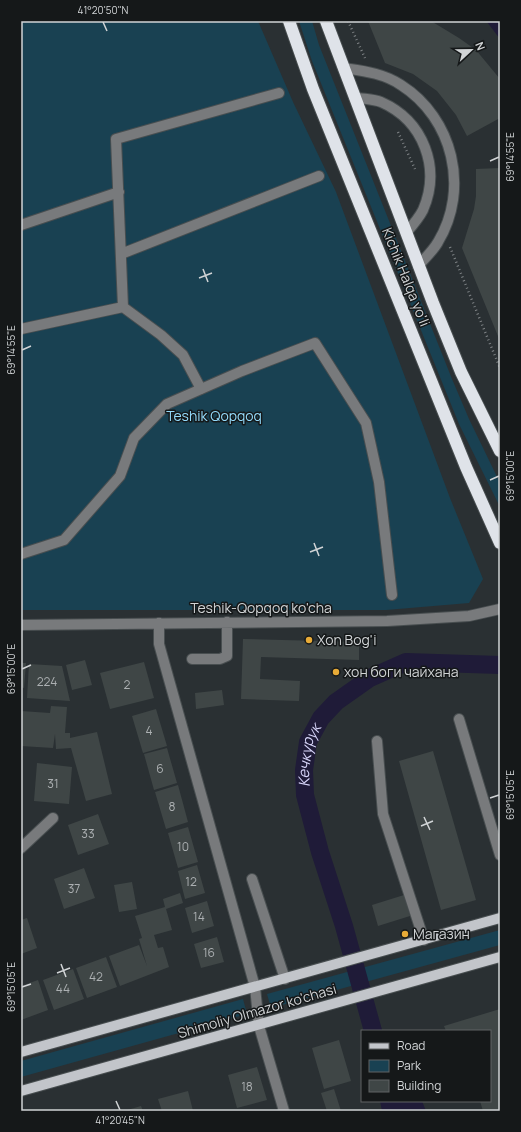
<svg xmlns="http://www.w3.org/2000/svg" width="521" height="1132" font-family="Manrope,sans-serif">
<style>
.green{fill:#194152}
.water{fill:#1f1b38}
.lines{fill:none;stroke-linecap:round;stroke-linejoin:round}
.canal{stroke:#1f1b38;stroke-width:18}
.building{fill:#3f4646}
.minor-casing{stroke:#484e50;stroke-width:12}
.major-casing{stroke:#484e50;stroke-width:12}
.highway-casing{stroke:#484e50;stroke-width:14}
.path{stroke:#7e8285;stroke-width:2.5;stroke-dasharray:1 3;stroke-linecap:butt}
.minor{stroke:#787a7c;stroke-width:10}
.major{stroke:#c2c5ca;stroke-width:10}
.highway{stroke:#dfe3e9;stroke-width:12}
.ticks{fill:none;stroke:#d1d4d6;stroke-width:1.5}
.poi-dot{fill:#e8ab37;stroke:#151819;stroke-width:1.5}
.labels{text-anchor:middle;stroke-width:3;stroke-linejoin:round;paint-order:stroke}
.number-label{font-size:12px;fill:#acb0b2}
.street-label{font-size:14px;fill:#d1d4d6;stroke:#151819}
.park-label{font-size:14px;fill:#94dbfb;stroke:#151819}
.poi-label{font-size:14px;fill:#d1d4d6;stroke:#151819;text-anchor:start}
.water-label{font-size:15px;font-style:italic;fill:#d7d5f9;stroke:#151819}
.neatline{fill:none;stroke:#d1d4d6;stroke-width:1.5}
.ticks-label{font-size:10px;text-anchor:middle;fill:#d1d4d6}
</style>
<rect width="100%" height="100%" fill="#2a3033"/>
<path class="green" d="M21,21H258L293,102L336,192L450,498L483,579L469,603L386,610H21Z
M299,21H312L319,45L452,379L469,419L500,483V507L459,424L312,61Z
M500,930V945L271,1008L267,994Z
M243,999L247,1014L21,1077V1061Z"/>
<path class="water" d="M486,21H500V39L487,22Z
M380,1101H422L426,1111H382Z"/>
<g class="lines">
<path class="canal" id="s1" d="M373,1031L344,926L320,852L305,795L304,770L308,742L321,718L336,702L370,678L406,662L500,665"/>
</g>
<path class="building" d="M368,21H431L459,38L476,50L500,79V118L467,136L456,115L437,91L413,74L385,63Z
M500,168V341L462,248L474,209L476,196V169Z
M243,639L359,642V660L261,657L260,679L300,681L299,701L241,699Z
M85,660L92,685L72,690L66,665Z
M144,662L154,698L110,709L100,673Z
M21,663H26L24,688L21,687Z
M29,664L62,666L70,701L27,698Z
M222,690L224,705L196,709L195,693Z
M51,706L67,707L65,733H70V738L97,732L112,794L86,801L71,748L56,749L55,734L53,748L21,746V711L50,713Z
M156,709L167,746L143,753L132,716Z
M167,748L177,783L154,790L144,754Z
M433,751L476,900L441,910L399,761Z
M37,763L72,767L69,804L34,801Z
M178,785L188,822L166,829L155,792Z
M98,814L109,844L78,855L68,825Z
M188,827L198,862L178,868L168,833Z
M197,865L205,893L185,899L178,871Z
M84,868L95,898L64,909L54,879Z
M132,882L137,909L119,912L114,885Z
M180,893L183,903L166,909L172,930L154,935L158,948L163,947L169,967L120,986L109,956L139,945L147,966L139,939L142,938L135,916L165,907L163,899Z
M404,895L410,916L378,926L372,905Z
M207,901L214,926L192,933L185,908Z
M27,918L37,948L21,954V920Z
M217,937L224,962L201,968L194,944Z
M106,957L117,987L87,998L76,968Z
M73,969L84,999L54,1010L43,980Z
M38,980L48,1010L21,1020V986Z
M500,1009V1111H483L480,1101H490V1031H446L444,1026Z
M339,1040L351,1081L324,1089L312,1048Z
M257,1067L267,1100L237,1108L228,1075Z
M334,1089L341,1111H327L321,1093Z
M188,1091L193,1111H162L158,1099Z
M141,1106L143,1111H124Z"/>
<g class="lines">
<g class="minor-casing">
<path id="minor" d="M343,68C363,71 383,73 401,85C453,118 470,189 438,242C433,251 425,258 418,266
M354,97C362,99 373,99 381,102C424,121 441,168 423,210C419,218 412,226 406,233
M21,225L119,192
M121,254L319,176
M123,307L116,139L279,93
M21,329L123,307L161,335L183,355L201,389
M21,554L64,540L120,476L134,438L167,404L242,371L315,343L366,423L379,482L392,595
M159,623V644L255,987L259,1026L284,1111
M21,625L387,621L469,616L500,609
M192,659H220L227,656V622
M459,719L500,855
M377,741L383,814L424,940
M21,848L53,818
M252,879L285,979"/>
</g>
<g class="major-casing">
<path id="major" d="M21,1052L500,918
M21,1091L500,957"/>
</g>
<g class="highway-casing">
<path id="highway" d="M289,21L313,89L466,467L500,543
M326,21L433,303L461,372L500,451"/>
</g>
<path class="path" d="M348,21L365,58
M398,132L415,169
M450,247L500,368"/>
<use href="#minor" class="minor"/>
<use href="#major" class="major"/>
<use href="#highway" class="highway"/>
</g>
<path class="ticks" d="M103,22L107,31M490,161L499,157M203,269L208,282M199,278L212,273M22,350L31,346M490,480L499,476M314,543L319,556M310,552L323,547M22,669L31,665M490,798L499,795M424,817L430,830M421,826L433,821M61,964L66,977M57,973L70,968M22,987L31,984M116,1101L120,1110"/>
<g class="poi-dot">
<circle cx="309" cy="640" r="4"/>
<circle cx="336" cy="672" r="4"/>
<circle cx="405" cy="934" r="4"/>
</g>
<g class="labels">
<g class="number-label">
<text x="47" y="686">224</text>
<text x="127" y="689">2</text>
<text x="149" y="735">4</text>
<text x="160" y="773">6</text>
<text x="53" y="788">31</text>
<text x="172" y="811">8</text>
<text x="88" y="838">33</text>
<text x="183" y="851">10</text>
<text x="191" y="886">12</text>
<text x="74" y="893">37</text>
<text x="199" y="921">14</text>
<text x="209" y="957">16</text>
<text x="96" y="981">42</text>
<text x="63" y="993">44</text>
<text x="247" y="1091">18</text>
</g>
<g class="street-label">
<text transform="translate(406 277) rotate(68)" y="5">Kichik Halqa yo'li</text>
<text x="261" y="613">Teshik-Qopqoq ko'cha</text>
<text transform="translate(257 1011) rotate(-16)" y="5">Shimoliy Olmazor ko'chasi</text>
</g>
<g class="park-label">
<text x="214" y="421">Teshik Qopqoq</text>
</g>
<g class="poi-label">
<text x="317" y="645">Xon Bog'i</text>
<text x="344" y="677">хон боги чайхана</text>
<text x="413" y="939">Магазин</text>
</g>
<g class="water-label">
<text dy="5" stroke="none"><textPath href="#s1" startOffset="286">Кечкурук</textPath></text>
</g>
</g>
<rect width="521" height="1132" fill="none" stroke="#151819" stroke-width="44"/>
<rect x="361" y="1030" width="130" height="72" fill="#151819" stroke="#606365"/>
<rect x="369" y="1043" width="20" height="6" fill="#c2c5ca" stroke="#606365"/>
<text x="397" y="1050" font-size="12" fill="#d1d4d6">Road</text>
<rect x="369" y="1060" width="20" height="12" fill="#194152" stroke="#606365"/>
<text x="397" y="1070" font-size="12" fill="#d1d4d6">Park</text>
<rect x="369" y="1080" width="20" height="12" fill="#3f4646" stroke="#606365"/>
<text x="397" y="1090" font-size="12" fill="#d1d4d6">Building</text>
<g transform="translate(471 50) rotate(68)" stroke="#151819" stroke-width="3" paint-order="stroke">
<path d="M0-3L7 15L0 10L-7 15Z" fill="#d1d4d6"/>
<text y="-6" font-size="11" font-weight="bold" text-anchor="middle" fill="#d1d4d6">N</text>
</g>
<rect x="22" y="22" width="477" height="1088" class="neatline"/>
<g class="ticks-label">
<text x="103" y="14">41°20'50"N</text>
<text transform="translate(510 157) rotate(-90)" y="4">69°14'55"E</text>
<text transform="translate(11 350) rotate(-90)" y="4">69°14'55"E</text>
<text transform="translate(510 476) rotate(-90)" y="4">69°15'00"E</text>
<text transform="translate(11 669) rotate(-90)" y="4">69°15'00"E</text>
<text transform="translate(510 795) rotate(-90)" y="4">69°15'05"E</text>
<text transform="translate(11 987) rotate(-90)" y="4">69°15'05"E</text>
<text x="120" y="1124">41°20'45"N</text>
</g>
</svg>
